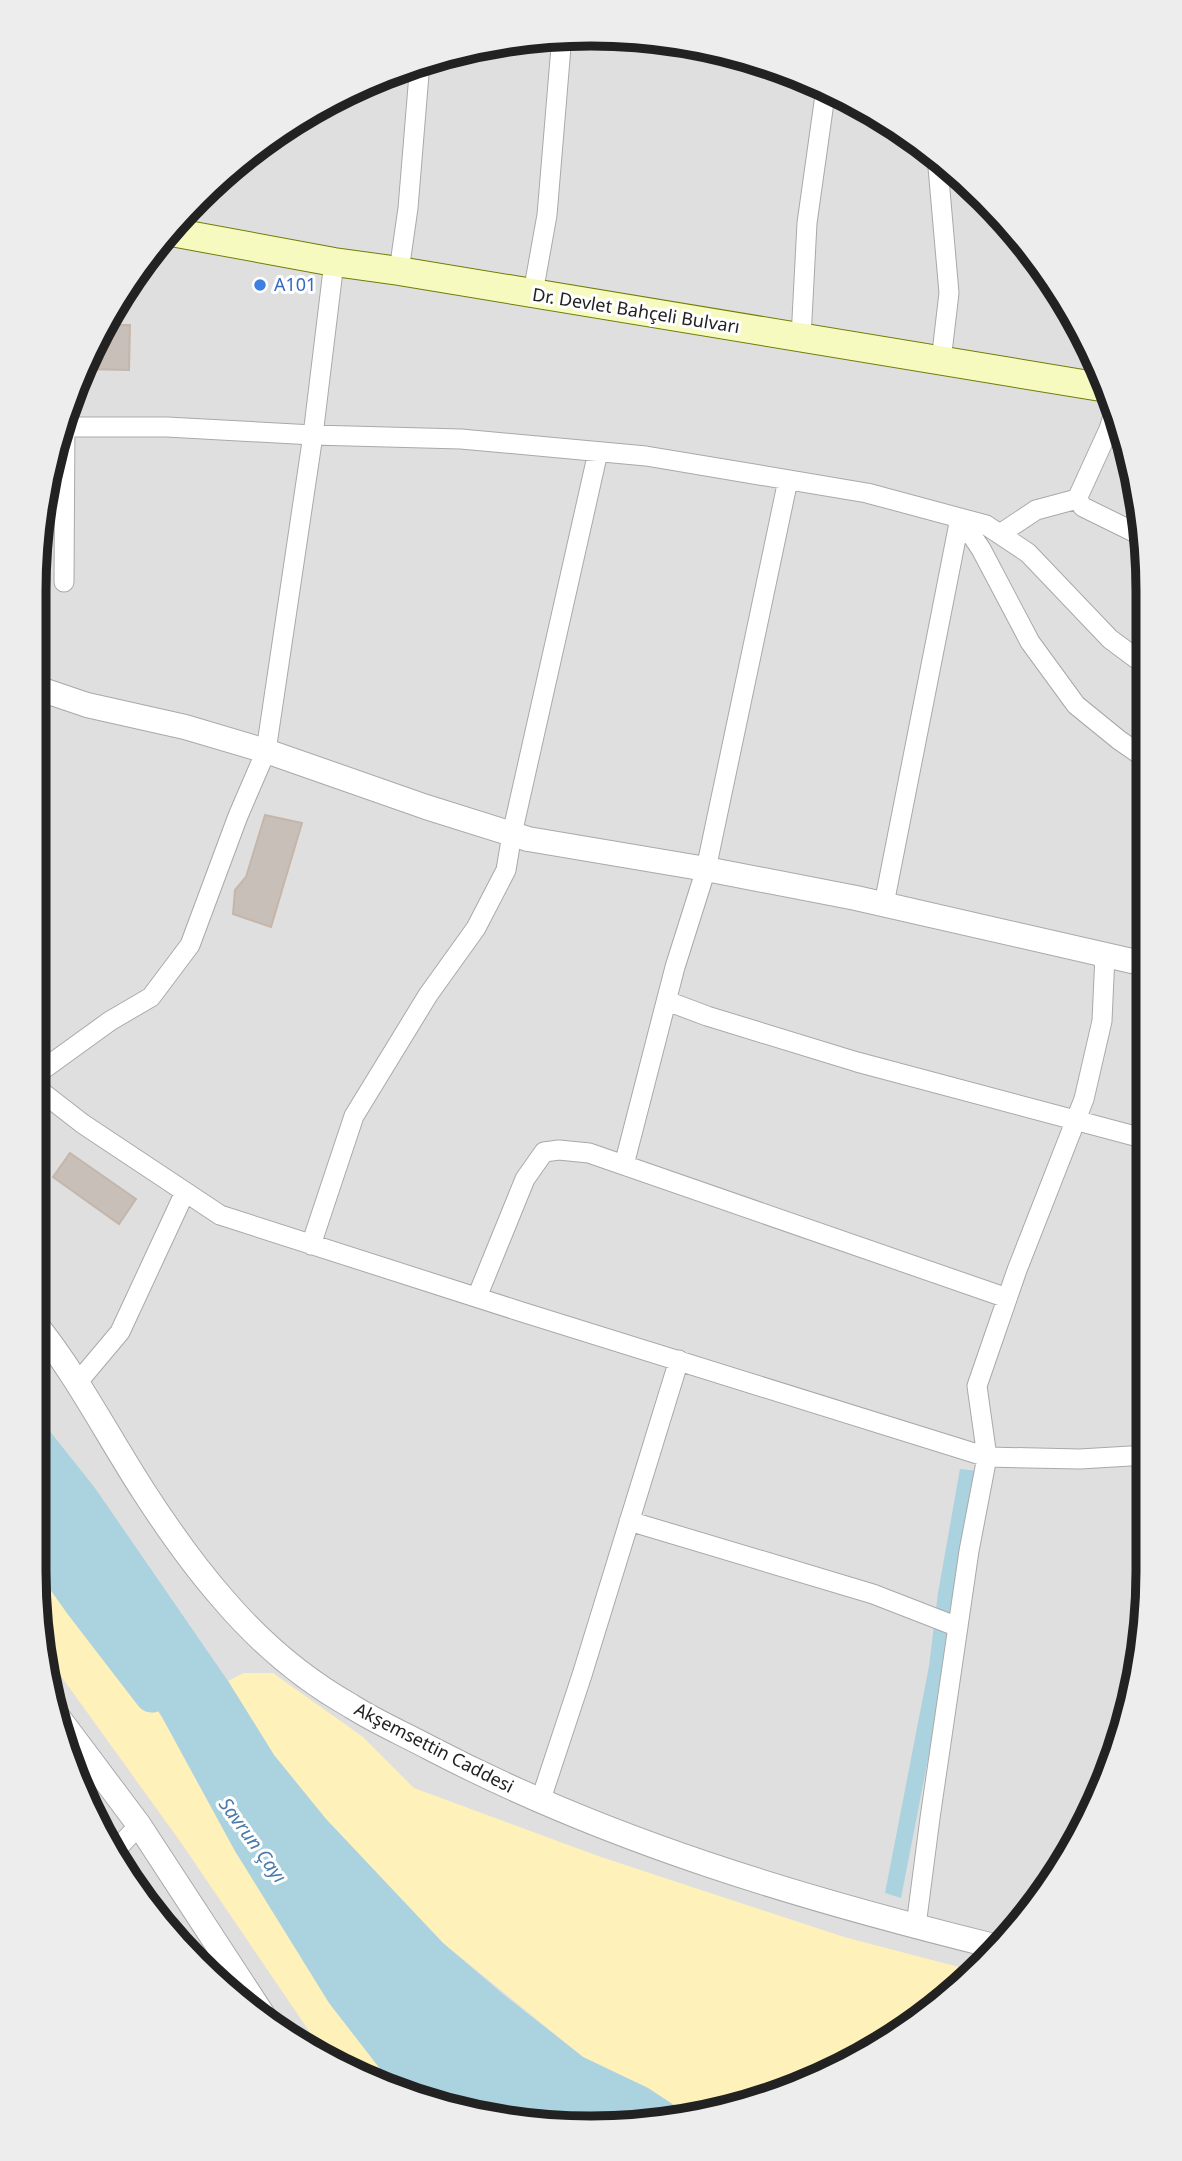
<svg xmlns="http://www.w3.org/2000/svg" width="1182" height="2161" font-family="'Noto Sans',sans-serif">
<style>
.residential{fill:#e0dfdf}
.sand{fill:#fff1ba}
.water{fill:#aad3df}
.lines{fill:none;stroke-linecap:round;stroke-linejoin:round}
.river{stroke:#aad3df;stroke-width:35}
.building{fill:#c7bfb8;stroke:#c4b6ab;stroke-width:2}
.minor-casing{stroke:#a9a9a9;stroke-width:21}
.tertiary-casing{stroke:#a9a9a9;stroke-width:26}
.secondary-casing{stroke:#707d05;stroke-width:30}
.minor{stroke:#fff;stroke-width:19}
.tertiary{stroke:#fff;stroke-width:24}
.secondary{stroke:#f7fabf;stroke-width:28}
.shop-dot{fill:#3f7fe0;stroke:#fff;stroke-width:2.5}
.labels{text-anchor:middle;stroke-width:6;stroke-linejoin:round;paint-order:stroke}
.shop-label{font-size:18px;fill:#366cbe;stroke:#fff;text-anchor:start}
.street-label{font-size:18px;fill:#222;stroke:#fff}
.water-label{font-size:19px;font-style:italic;fill:#4a7aab;stroke:#fff}
.rim{fill:none;stroke:#222;stroke-width:9}
</style>
<rect width="100%" height="100%" fill="#f2efe9"/>
<path class="residential" d="M554,34L663,38L770,63L870,108L959,172L1055,281L1119,411L1144,519L1148,1606L1130,1715L1074,1849L959,1989L805,2085L628,2127L447,2109L281,2034L149,1910L63,1750L33,1570L34,555L52,446L108,312L171,224L251,149L344,91L446,52Z"/>
<path class="sand" d="M33,1522L69,1572L162,1717L235,1851L391,2083L324,2053L182,1844L48,1658L33,1570Z
M244,1673H273L363,1737L414,1788L598,1856L844,1937L974,1971L959,1989L805,2085L686,2113L648,2088L583,2057L443,1943L326,1819L274,1755L228,1681Z"/>
<path class="water" d="M33,1410L95,1488L228,1681L274,1755L326,1819L443,1943L503,1994L583,2057L648,2088L686,2113L628,2127L447,2109L391,2083L329,2003L235,1851L162,1717L69,1572L33,1522Z
M960,1469L979,1471L952,1598L930,1749L901,1898L885,1893L929,1666L938,1593Z"/>
<g class="lines">
<path class="river" d="M33,1535L82,1604L152,1695"/>
</g>
<path class="building" d="M103,325H130L129,370L84,369Z
M265,815L302,823L271,927L233,914L235,890L246,877Z
M70,1153L136,1199L119,1224L53,1177Z"/>
<g class="lines">
<g class="minor-casing">
<path id="minor" d="M937,156L949,293L941,361
M399,271L408,208L420,62
M533,293L547,215L562,35
M801,338L807,223L826,88
M61,427H167L313,435L461,439L646,456L867,493L986,525L1028,553L1110,639L1145,665
M1077,499L1083,507L1144,537
M960,518L981,549L1030,642L1076,705L1119,740L1145,758
M1000,534L1036,510L1077,499L1109,429L1116,406
M64,582L65,416
M884,904L960,518
M667,1001L707,1016L857,1062L1146,1139
M34,1076L110,1021L151,997L190,945L238,816L266,751L313,435L334,262
M34,1086L83,1124L220,1215L522,1312L987,1457L1080,1459L1147,1455
M624,1165L675,967L706,869L788,480
M311,1245L354,1116L428,995L476,928L506,870L512,834L598,452
M477,1297L525,1179L544,1152L559,1150L589,1153L1007,1298
M78,1382L120,1332L185,1192
M629,1521L873,1594L958,1627
M540,1802L582,1675L679,1360
M116,1850L139,1825
M916,1926L930,1818L969,1551L987,1457L977,1386L1017,1270L1084,1099L1102,1021L1105,955"/>
</g>
<g class="tertiary-casing">
<path id="tertiary" d="M34,687L87,705L185,727L266,751L426,807L528,839L706,869L856,898L1145,964
M34,1322C77,1375 107,1435 144,1492C168,1529 194,1566 223,1599C258,1640 303,1679 351,1706C376,1722 404,1734 430,1748C608,1841 800,1898 994,1946
M58,1717L139,1825L267,2021"/>
</g>
<g class="secondary-casing">
<path id="secondary" d="M166,231L334,262L399,271L1107,388"/>
</g>
<use href="#minor" class="minor"/>
<use href="#tertiary" class="tertiary"/>
<use href="#secondary" class="secondary"/>
</g>
<circle class="shop-dot" cx="260" cy="285" r="7"/>
<g class="labels">
<g class="shop-label">
<text x="274" y="291">A101</text>
</g>
<g class="street-label">
<text transform="translate(636 311) rotate(9)" y="6">Dr. Devlet Bahçeli Bulvarı</text>
<text transform="translate(434 1748) rotate(27)" y="6">Akşemsettin Caddesi</text>
</g>
<g class="water-label">
<text transform="translate(253 1840) rotate(54)" y="7">Savrun Çayı</text>
</g>
</g>
<path d="M0 0H1182V2161H0ZM591 46H591A545 545 0 0 1 1136 591V1571A545 545 0 0 1 591 2116H591A545 545 0 0 1 46 1571V591A545 545 0 0 1 591 46Z" fill="#ededed" fill-rule="evenodd"/>
<path class="rim" d="M591 46H591A545 545 0 0 1 1136 591V1571A545 545 0 0 1 591 2116H591A545 545 0 0 1 46 1571V591A545 545 0 0 1 591 46Z"/>
</svg>
